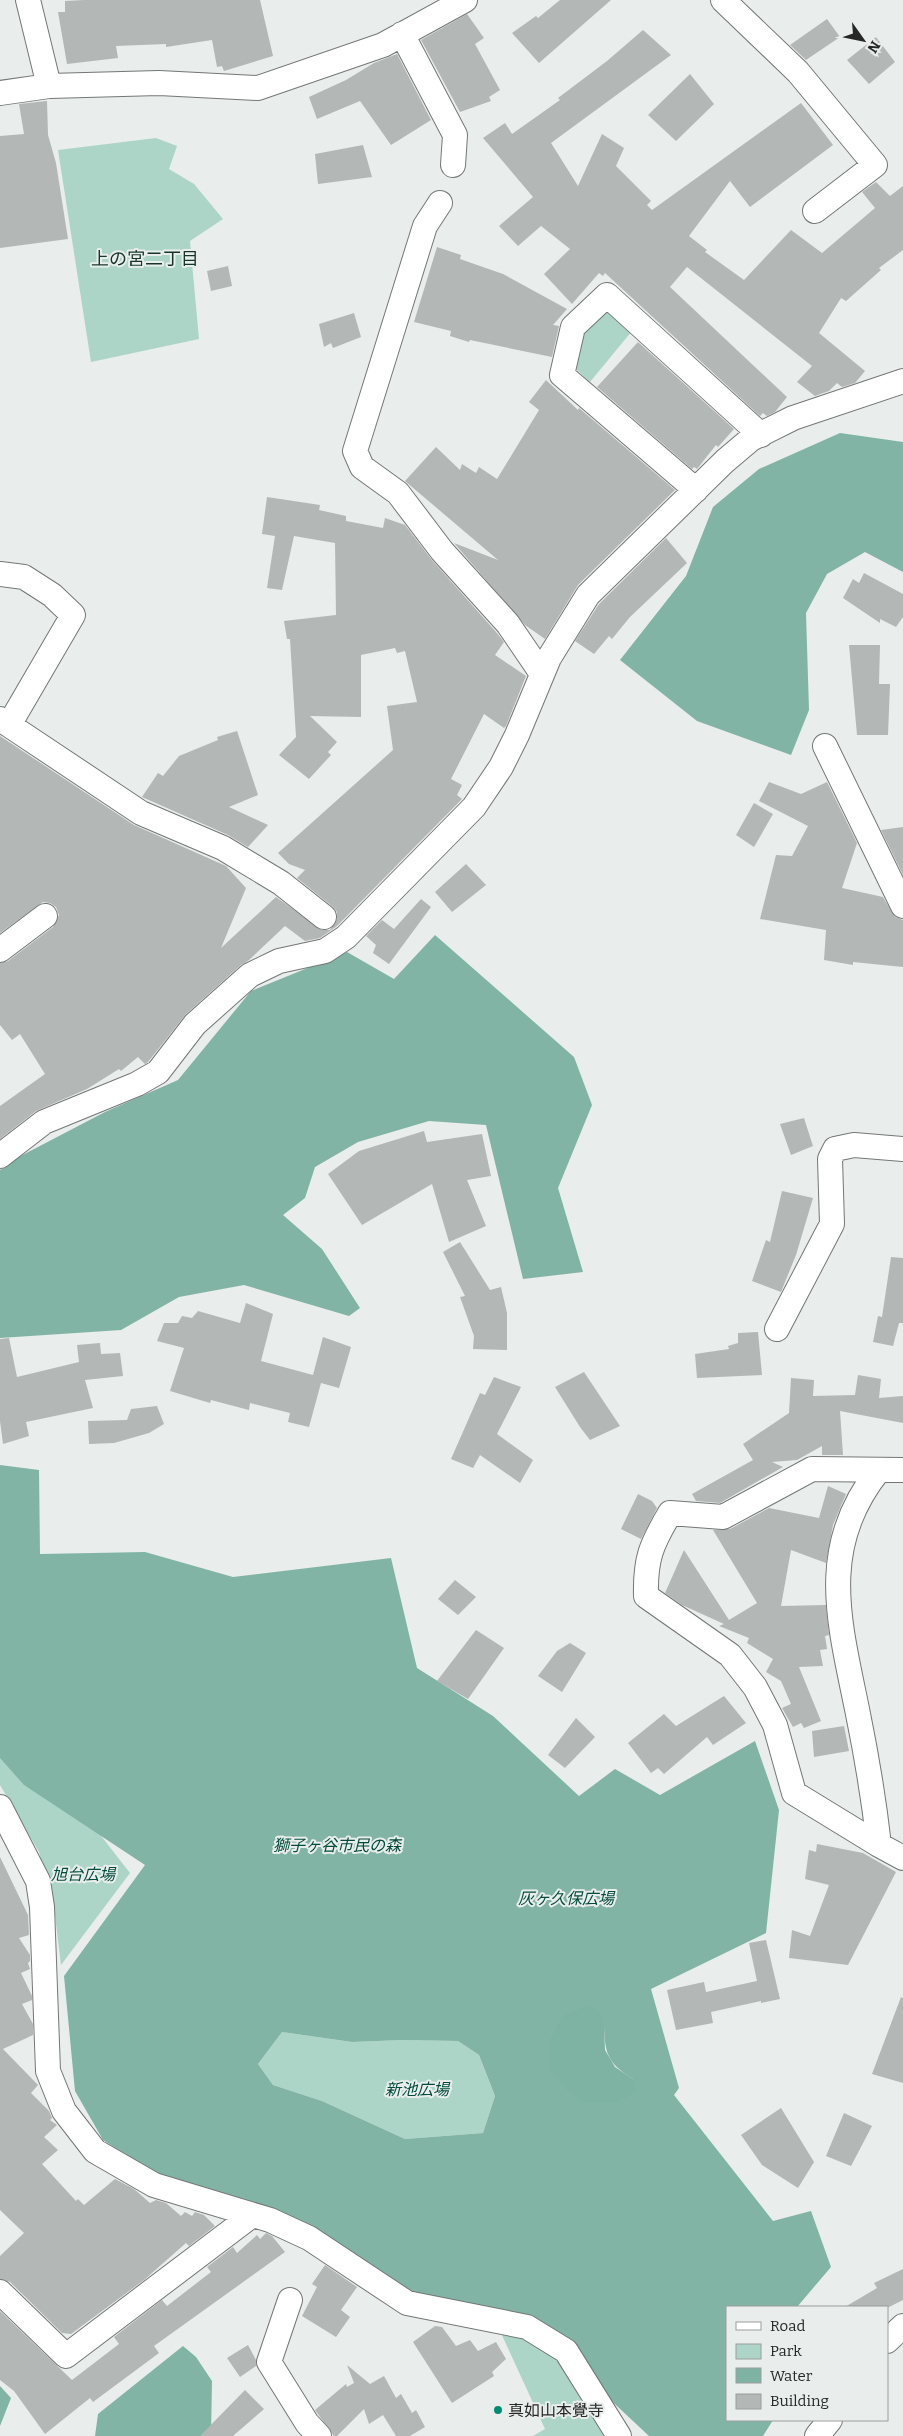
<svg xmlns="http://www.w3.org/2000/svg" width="903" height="2436" font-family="Bitter,'Noto Sans JP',serif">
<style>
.green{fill:#acd5c8}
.forest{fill:#81b4a4;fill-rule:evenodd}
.water{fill:#7eb2a2}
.building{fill:#b3b7b6}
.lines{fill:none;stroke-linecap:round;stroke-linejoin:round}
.minor-casing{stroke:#737776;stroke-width:26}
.minor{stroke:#fff;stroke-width:24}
.poi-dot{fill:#048b71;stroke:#e9edeb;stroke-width:2}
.labels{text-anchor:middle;stroke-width:4;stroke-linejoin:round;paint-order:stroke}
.park-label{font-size:16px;font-style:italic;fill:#004b3c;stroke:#e9edeb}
.poi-label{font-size:16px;fill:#262827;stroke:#e9edeb;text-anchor:start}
.neighbourhood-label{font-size:18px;fill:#16342c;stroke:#e9edeb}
</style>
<rect width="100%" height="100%" fill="#e9edeb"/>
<path class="green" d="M156,138L177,146L169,169L194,184L223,219L190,241L199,339L91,362L58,150Z
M608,308L632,331L590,382L575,368L581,332Z
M0,1706L130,1873L61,1965L54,1907L39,1852L0,1785Z
M282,2032L352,2042L403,2040L458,2041L479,2055L495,2096L483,2133L405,2139L322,2101L273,2085L258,2064Z
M501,2333H528L564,2356L613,2436H533L545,2429Z"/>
<path class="forest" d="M840,433L903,442V572L865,552L827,574L806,613L809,710L791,755L697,721L620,660L686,576L713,507L759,469Z
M435,935L574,1057L592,1105L558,1188L583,1272L523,1279L486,1125L429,1121L358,1142L315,1167L305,1198L283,1215L322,1249L360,1308L349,1316L244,1285L179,1297L121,1330L0,1338V1170L13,1160L105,1112L178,1080L251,991L347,952L394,979Z
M0,1465L39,1470L40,1554L145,1552L233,1577L391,1558L417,1668L493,1716L579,1796L615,1769L660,1795L755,1741L779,1810L766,1933L651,1989L679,2088L674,2095L773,2221L811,2211L831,2267L797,2307H727V2420H773L763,2436H649L524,2319L413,2295L318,2233L264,2205L158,2175L103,2140L75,2091L64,1976L145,1865L24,1785L0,1758ZM604,2026C605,2055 608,2063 633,2079L584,2103ZM282,2032L352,2042L403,2040L458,2041L479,2055L495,2096L483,2133L405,2139L322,2101L273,2085L258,2064Z
M183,2346L196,2357L212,2381L211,2436H95L98,2414Z
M0,2386L11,2398L0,2426Z"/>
<path class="water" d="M586,2006L598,2009L604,2026L605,2050L615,2067L633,2079L637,2091L619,2102L583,2103L565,2088L550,2070L549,2042L563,2016Z"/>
<path class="building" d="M84,0H260L273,56L224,71L222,66L217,67L212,40L166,47V44L116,46L118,58L67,64L58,12H65V1Z
M560,0H611L539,63L512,33L536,16L538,18Z
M467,14L484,38L475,44L500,90L489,97L491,101L460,112L421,40Z
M827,19L840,37L806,60L790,45Z
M643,30L671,55L551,143L578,186L602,134L624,148L616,166L651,201L647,205L652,210L801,103L833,145L750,207L730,181L689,236L707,250L705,252L744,280L791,230L822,253L875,208L862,192L876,182L890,196L903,186V250L879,268L881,270L846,301L841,298L819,333L865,371L855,383L842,387L837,383L829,391L815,396L797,382L812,366L687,267L670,287L787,397L775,412L767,416L763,413L760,416L605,273L603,276L599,273L572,304L544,274L570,249L541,226L518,246L499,226L533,197L483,138L505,123L512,134L560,100L558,98L607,61Z
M876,37L895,62L869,84L847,60Z
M397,54L431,120L391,145L360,101L317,119L309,97L346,80L374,63Z
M690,74L714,104L676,141L648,115Z
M47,101L48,135L56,163L68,239L0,248V136L24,134L19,104Z
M363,145L372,177L318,184L315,154Z
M437,247L461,255L460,259L503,274L567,309L553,325L559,326L552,357L470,340L469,342L450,336L451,331L414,322Z
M228,266L232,286L211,291L207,271Z
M354,313L361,337L333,348L331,343L324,347L319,324Z
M638,342L734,429L718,447L716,445L697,469L694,467L692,469L597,387Z
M546,380L578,410L579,408L675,490L578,585L545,639L525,625L454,543L498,560L405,481L436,447L460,470L462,464L476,473L479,467L497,479L539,410L529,402Z
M267,497L320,505L319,510L346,516V521L383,528L385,518L405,525L432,560L497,633L504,642L495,655L526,676L506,726L504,728L484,714L451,779L462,785L457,795L462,799L337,926L320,938L305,941L285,926L249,960L241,965L186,1014L148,1062L145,1064L138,1057L121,1071L119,1069L87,1089L36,1111L0,1139V1106L45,1074L20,1034L12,1040L0,1025V963L8,961L53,927L59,915L56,907L50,903L43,902L0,933V736L134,825L226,866L246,888L221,948L276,897L322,930H330L337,919V912L333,907L297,878L305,870L289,864L278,853L393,750L387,706L417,702L405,651L397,653L395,648L361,655V717L310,716L337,742L328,752L331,755L309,779L279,755L296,737L290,639H287L284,621L336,615L335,543L294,536L282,590L267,588L275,536L262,534Z
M666,538L687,563L630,617L612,639L609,636L594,654L575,641L599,604Z
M864,573L903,594V617L896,627L880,619V623L843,598L853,579L859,583Z
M849,645H880L879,684H890L888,735H857Z
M237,731L258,795L229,807L268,825L248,847L228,835L142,797L158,773L163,776L179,756L218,740L217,737Z
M769,782L801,794L827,782L857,843L842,888L883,897L895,917L903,920V967L853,962V965L824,960L826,930L760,919L776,855L792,856L808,826L759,801Z
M754,803L773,814L754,847L736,835Z
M903,827V875L881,830Z
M466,864L486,885L452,912L435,892Z
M421,899L431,907L389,964L373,953L376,945L366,936L382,920L394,929Z
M804,1118L813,1146L791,1155L780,1124Z
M424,1131L427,1142L482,1134L491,1176L467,1180L486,1226L449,1242L432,1184L362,1225L328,1174L359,1151Z
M782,1191L813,1198L796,1255L781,1292L752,1281L766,1240L770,1242Z
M460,1242L490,1290L501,1287L507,1313V1350L473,1349L474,1336L460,1297L465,1296L443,1252Z
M891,1257L903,1258V1323H899L893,1346L873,1342L878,1316L882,1317Z
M246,1303L273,1314L261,1361L313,1375L323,1337L351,1347L339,1388L321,1383L309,1427L288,1422L290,1413L250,1403L249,1410L211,1400L210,1403L170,1391L184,1348L157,1341L164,1323H178L182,1316L192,1318L198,1311L240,1323Z
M758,1332L762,1375L697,1378L695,1354L729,1349L728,1346L738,1343V1333Z
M9,1338L17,1377L79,1362L77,1345L100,1343L101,1354L120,1353L123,1376L85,1380L93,1408L26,1422L29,1436L3,1444L0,1421V1339Z
M584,1372L620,1426L590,1440L580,1427L555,1387Z
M858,1375L881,1379L879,1398L903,1396V1423L840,1411L843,1455H822V1446L797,1460L772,1462L783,1467L720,1503L696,1501L692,1494L753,1460L743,1444L789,1413L791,1378L814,1380L813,1396L855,1395Z
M494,1377L521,1387L497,1434L533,1460L520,1483L480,1455L473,1468L451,1459L480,1393L485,1395Z
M157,1406L164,1424L149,1433L114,1443L89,1444L88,1421L127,1420L131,1409Z
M828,1486L846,1494L833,1525L826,1563L791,1550L781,1606L826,1605L829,1635L825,1636L827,1649L820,1650L823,1666L799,1667L821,1721L804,1728L801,1723L793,1727L782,1708L791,1704L781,1681L766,1672L773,1659L747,1643L749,1638L719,1626L724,1624L682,1605L665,1593L684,1550L729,1620L757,1603L713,1530L730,1529L769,1508L819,1518Z
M638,1494L652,1501L657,1508L641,1539L621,1529Z
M455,1580L476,1597L458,1615L438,1599Z
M476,1630L504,1648L468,1699L437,1681Z
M570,1643L586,1653L562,1692L538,1676L557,1651Z
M724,1696L746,1723L713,1745L707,1737L664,1774L658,1768L651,1773L628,1743L664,1714L676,1726Z
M576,1718L595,1737L565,1768L548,1755Z
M844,1726L849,1751L814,1757L812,1731Z
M817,1844L863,1853L896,1872L848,1965L789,1958L792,1930L810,1936L829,1885L805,1879L809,1850L816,1852Z
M0,1857L28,1915L29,1935L19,1938L30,1955V1961L28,1963L30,1969L21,1973L32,1996V2000L22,2004L33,2024V2035L3,2049L38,2085L31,2093L49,2111L52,2118L50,2120L57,2125L44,2137L58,2150L42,2164L76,2201L78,2199L84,2205L115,2179L134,2189L150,2203L156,2200L166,2203L181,2216L185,2212L192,2216L195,2212L204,2215L215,2226L189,2246L186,2243L144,2280L71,2334L62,2333L10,2282L0,2279V2256L24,2233L0,2210Z
M766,1940L780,1999L761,2003V2001L711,2012L713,2023L676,2030L667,1990L704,1982L706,1992L757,1981L749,1943Z
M901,1997L903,1998V2083L872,2074Z
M781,2108L814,2162L798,2188L762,2165L741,2135Z
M844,2113L872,2126L851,2166L826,2156Z
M266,2233L272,2236L285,2252L154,2346L159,2353L93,2402L90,2398L45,2434L14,2391L0,2380V2311L72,2380L119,2344L114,2337L162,2300L167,2306L211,2272L207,2267L233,2247L237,2253L257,2235L260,2239Z
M325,2265L357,2287L341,2310L350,2317L336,2337L302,2316L317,2287L312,2284Z
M903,2269V2300L889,2307H845L877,2288L874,2283Z
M435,2326L442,2327L456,2346L470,2340L478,2351L496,2342L506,2359L492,2372L494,2376L452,2403L413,2342Z
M248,2345L256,2360V2366L240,2377L227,2358Z
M347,2365L370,2384L384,2376L396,2398L401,2394L412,2413L416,2410L425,2427L410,2436H396L383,2415L369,2424L364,2409L337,2436H334L315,2410L346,2384L347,2387L354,2383Z
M245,2390L264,2409L233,2436H200Z"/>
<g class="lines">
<g class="minor-casing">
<path id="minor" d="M28,0L49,86
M723,0L798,72L875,165L815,211
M402,34L455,135L453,165
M0,93L49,86L159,83L258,88L383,45L465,0
M440,203L425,226L355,451L362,467L398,493L442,551L508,624L542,674
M696,490L562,375L573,327L607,295L761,435
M0,574L24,577L52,595L73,615L9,725
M0,719L141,813L223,848L281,883L324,917
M825,746L903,906
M0,950L45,916
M0,1156L44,1122L137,1084L158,1072L195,1024L250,975L279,961L325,951L346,937L474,807L501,767L517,735L549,658L588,595L725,461L751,439L793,418L903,381
M777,1329L832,1224L830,1159L835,1149L854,1145L903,1149
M879,1470C816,1548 840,1624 858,1714C867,1758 874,1801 879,1845L903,1858
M0,1807L38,1881L42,1907L48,2071L64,2111L95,2151L154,2185L270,2220L309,2238L407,2303L527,2327L566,2351L619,2436
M879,1845L794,1793L775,1725L755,1687L730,1655L646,1596C645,1559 651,1545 670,1513L723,1517L812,1469L903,1470
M0,2292L66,2356L251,2216
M290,2300L269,2362L307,2423L319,2436
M887,2341L903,2326
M817,2436L830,2420"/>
</g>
<use href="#minor" class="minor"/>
</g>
<circle class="poi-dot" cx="498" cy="2410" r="5"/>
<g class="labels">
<g class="park-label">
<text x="337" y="1851">獅子ヶ谷市民の森</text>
<text x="83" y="1880">旭台広場</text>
<text x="566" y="1904">灰ヶ久保広場</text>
<text x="417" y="2095">新池広場</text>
</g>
<g class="poi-label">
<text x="508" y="2416">真如山本覺寺</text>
</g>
<g class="neighbourhood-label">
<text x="145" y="265">上の宮二丁目</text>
</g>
</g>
<rect x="726" y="2306" width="162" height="115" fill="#e9edeb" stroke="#9b9e9d"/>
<rect x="736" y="2322" width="25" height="8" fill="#ffffff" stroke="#9b9e9d"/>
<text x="770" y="2331" font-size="15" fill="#262827">Road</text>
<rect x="736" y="2344" width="25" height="15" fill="#acd5c8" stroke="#9b9e9d"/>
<text x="770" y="2356" font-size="15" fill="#262827">Park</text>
<rect x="736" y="2368" width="25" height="15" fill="#7eb2a2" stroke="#9b9e9d"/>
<text x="770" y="2381" font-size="15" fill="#262827">Water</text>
<rect x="736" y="2394" width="25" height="15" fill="#b3b7b6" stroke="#9b9e9d"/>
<text x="770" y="2406" font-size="15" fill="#262827">Building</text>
<g transform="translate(863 40) rotate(123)" stroke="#e9edeb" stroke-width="4" paint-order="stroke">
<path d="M0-4L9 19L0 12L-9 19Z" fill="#262827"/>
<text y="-8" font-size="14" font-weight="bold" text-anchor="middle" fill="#262827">N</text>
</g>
</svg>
